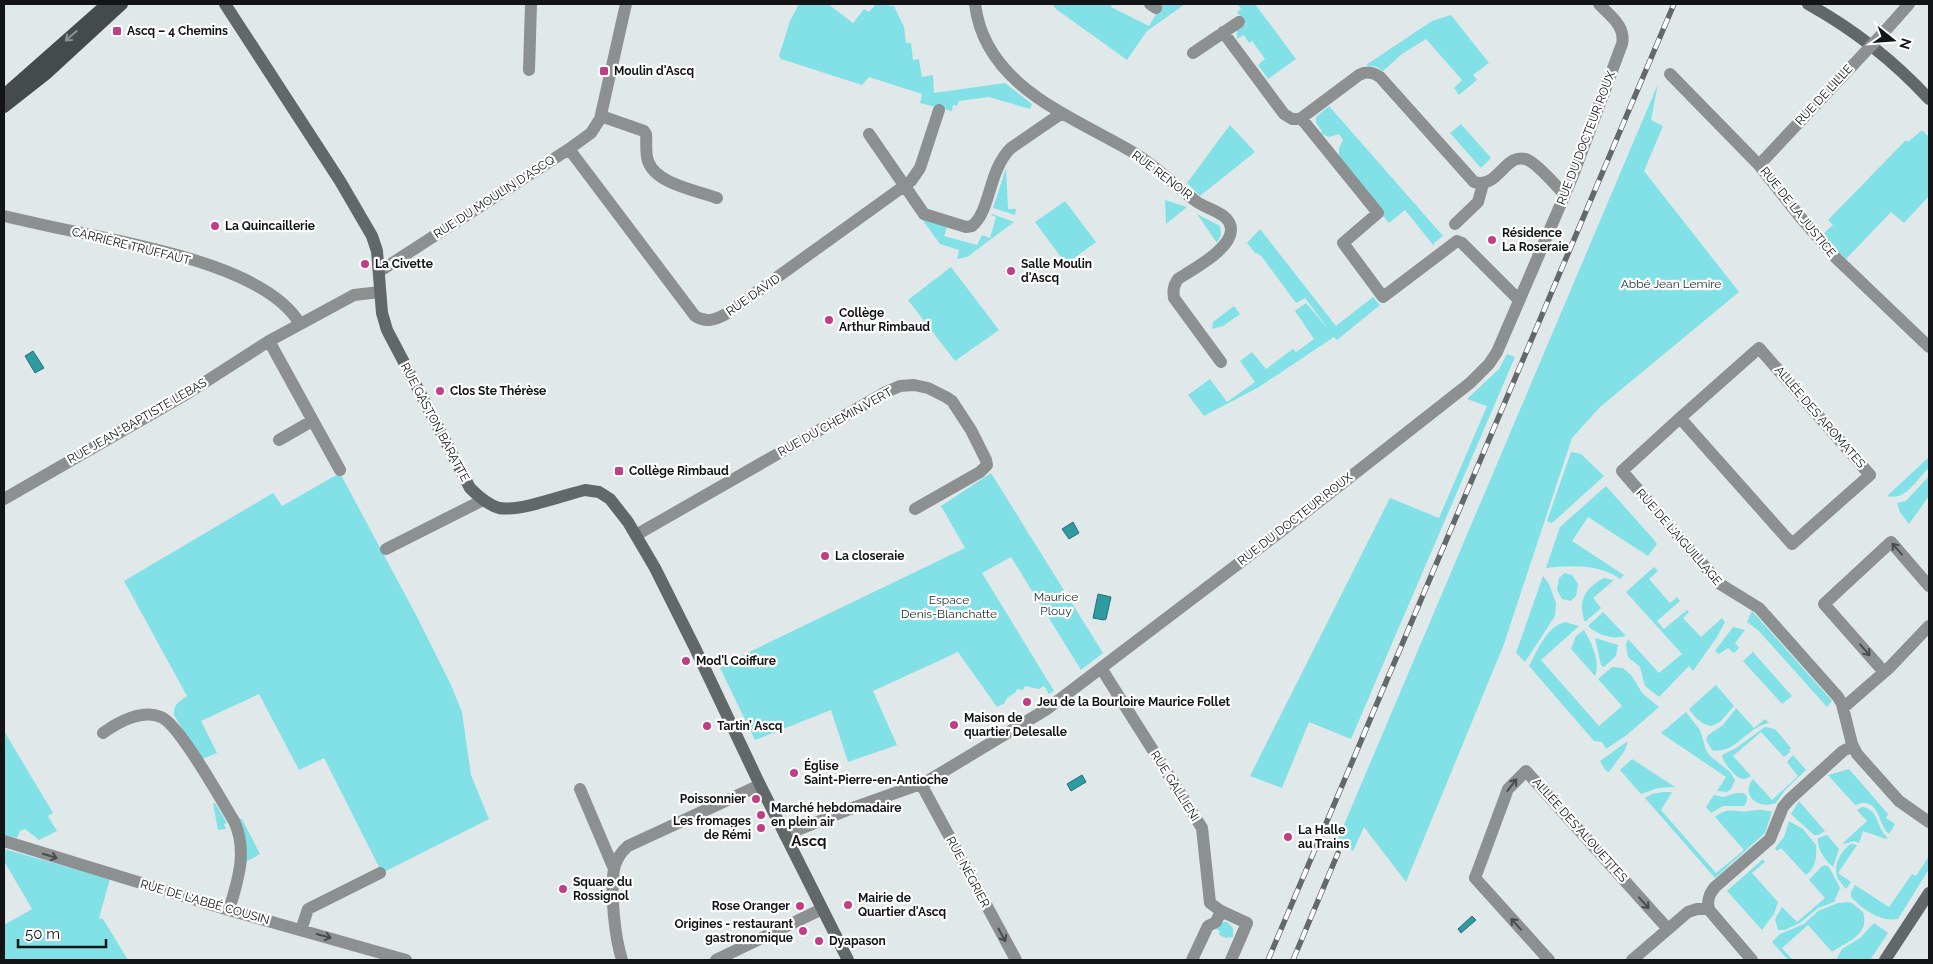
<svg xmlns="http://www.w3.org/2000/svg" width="1933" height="964" font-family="Raleway,sans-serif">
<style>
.green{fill:#81e1e6}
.water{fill:#2d9ba1;stroke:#257277}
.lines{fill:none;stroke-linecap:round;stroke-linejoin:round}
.street{stroke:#8d9090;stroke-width:12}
.secondary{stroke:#626767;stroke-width:12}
.primary{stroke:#454a4a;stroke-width:12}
.rail-casing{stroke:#646869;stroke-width:5.5}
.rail{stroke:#fff;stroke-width:4;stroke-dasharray:11;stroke-linecap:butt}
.street-bridge{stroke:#8d9090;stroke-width:12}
.oneway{stroke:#8f9292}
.oneway2{stroke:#494c4c}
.poi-dot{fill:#c03e85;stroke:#fff;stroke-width:2}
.labels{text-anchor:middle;stroke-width:4.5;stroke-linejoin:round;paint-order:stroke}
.poi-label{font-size:12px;font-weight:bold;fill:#121415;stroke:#fff;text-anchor:start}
.street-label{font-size:12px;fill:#121415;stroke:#fff}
.park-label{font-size:12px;fill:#172f30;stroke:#fff}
.quarter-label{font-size:15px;font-weight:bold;fill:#121415;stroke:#fff}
</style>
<rect width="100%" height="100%" fill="#e1e8e9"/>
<path class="green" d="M799,4H828L853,23L864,9L869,12L876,4L894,6L904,27L906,43H911L913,60L919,59L922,77L933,75L934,93L1005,83L1032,104L1030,109L989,97L959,101L957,106L953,105L952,111L920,103L922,94L869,77L862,85L781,59L779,56L790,21Z
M1056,4H1112L1111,7L1149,26L1162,4H1185L1147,31L1127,60L1056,9L1053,6Z
M1238,4H1255L1296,59L1268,79L1258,65L1265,59L1252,41L1249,43L1244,35L1237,39V30L1246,24L1237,12L1241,9Z
M1451,15L1489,63L1473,75L1477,80L1459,95L1454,88L1462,80L1426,39L1402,54L1383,71L1377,67L1366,65L1432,21Z
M1658,84L1651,120L1663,126L1644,171L1739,292L1600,407L1572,438L1504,644L1406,882L1364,827L1353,851L1338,839Z
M1329,106L1443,236L1434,243V246L1405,210L1389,223L1383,216L1384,214L1339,157V148L1343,140L1339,134L1329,137L1320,133L1322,131L1316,123V117Z
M1461,124L1491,158L1481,168L1450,133Z
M1230,125L1255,152L1200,196L1187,183Z
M1922,130L1929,137V196L1904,223L1891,212L1846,259L1822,235L1833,225L1828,220L1906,140L1908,142Z
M1006,168L1008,209H1016L1015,215L993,208Z
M1165,200L1187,207L1166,224Z
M1065,201L1096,242L1066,264L1035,222Z
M992,214L1014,222L967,257L957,259L959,250L940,244L921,218L947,227L944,236L977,245L982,235L990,238L996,217L991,215Z
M1197,214L1220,226L1221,235L1217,243Z
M1260,229L1336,326L1373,297L1380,305L1337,340L1334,337L1259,387L1204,416L1188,395L1210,379L1227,402L1255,382L1240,361L1252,352L1266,369L1293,349L1296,352L1314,339L1295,311L1306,303L1329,330L1305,298L1296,303L1262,257L1257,253L1256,254L1247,243Z
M951,267L999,330L955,361L908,300Z
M1234,306L1240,314L1223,326L1212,329L1213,322Z
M1507,354L1515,357L1351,739L1309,722L1282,788L1250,776L1390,498L1439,518L1487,406L1467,399L1499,369Z
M1571,452L1581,454L1604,476L1552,523L1547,521Z
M1929,457V468C1916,479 1907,501 1887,496Z
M340,473L416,615L451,685L462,712L471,775L489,819L382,873L324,758L299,770L259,694L201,721L217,753L200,760L174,715C173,704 179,702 187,696L124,581L273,493L282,506Z
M991,473L1103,653L1081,670L1011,557L982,573L1054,691L1049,694L1044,686L1039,689L1025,686L1023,690L1017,689L1016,692L1006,699L1005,703L997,707L958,652L873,691L897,745L848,762L831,710L755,740L720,668L743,655L965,548L941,506Z
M1929,476V496L1909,524L1900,512L1897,503L1906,501Z
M1606,486L1655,541L1657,544L1648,556L1588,517L1572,541L1624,575L1620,579C1602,564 1569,565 1546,568L1560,527Z
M1654,567L1658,571L1649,579L1670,603L1677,597L1680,601L1657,621L1664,629L1687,610L1689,612L1683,618L1701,637L1722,618L1725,622L1717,637L1693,671L1689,666L1659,697L1645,686L1640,667L1628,657L1626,645L1628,639L1659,673L1682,654L1626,592Z
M1565,573L1572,575L1578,584L1576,596L1571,601L1562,599L1557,590L1559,578Z
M1543,576L1549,584L1556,603L1555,616L1525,662L1516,653Z
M1604,578L1614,580L1593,598L1601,608L1585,622C1577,601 1585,588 1604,578Z
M1752,611L1832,701L1827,707L1758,630L1747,622Z
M1603,612L1626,636C1612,640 1598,635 1588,626Z
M1565,622L1579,626L1541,660L1599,726L1622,706L1598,679L1612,667L1623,668L1631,675L1643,694L1659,707L1628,734L1606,749L1602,742L1594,741L1529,666C1538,650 1546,627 1565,622Z
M1733,627L1745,630L1735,643L1739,648L1734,653L1728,648L1719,654L1715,651Z
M1584,630C1591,642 1601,662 1595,676L1571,649L1576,636Z
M1595,638L1618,645L1616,656L1604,667L1601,665Z
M1753,652L1792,696L1782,704L1743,661Z
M1716,685L1734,706L1720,722L1711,726C1700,724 1695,717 1689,709Z
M1736,708L1754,728L1765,719L1769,723C1748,726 1735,755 1712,750L1706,740L1708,735L1723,725Z
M1686,712L1700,730L1706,750L1710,756L1730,772L1735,780L1731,789L1727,792L1717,791L1726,777L1661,733Z
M1765,727L1775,729L1791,748L1789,750L1790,752L1784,757L1761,732L1733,756L1751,776C1749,777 1746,779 1743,779C1737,779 1722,762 1722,755L1736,748Z
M4,731L53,813L48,816L57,831L39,840L25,829L20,831L17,838L4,835Z
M1628,741L1625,750L1609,772L1606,771L1600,761Z
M1793,755L1806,770L1785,790L1776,803C1758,810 1740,795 1753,779L1772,800L1798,776L1787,762Z
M1632,759L1675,787L1658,788L1641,794L1620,770Z
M1849,769L1888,814L1886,818L1895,824L1889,834C1877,824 1880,795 1855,805L1828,775Z
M1662,792H1672L1661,810L1716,873L1744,850L1715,817C1729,806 1734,813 1749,811C1758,810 1763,809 1772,812L1765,833L1715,878L1645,798L1652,794Z
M1736,793H1743L1747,796V801L1744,806H1723L1711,813L1706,807L1714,795L1723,797Z
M1799,801L1825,831L1818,835H1814L1791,814Z
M213,803H215L227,823L224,824L226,829L218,830Z
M1862,807C1879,809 1876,827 1887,837L1886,839L1863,831L1859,843L1854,841L1844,844L1843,843L1867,821L1857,810Z
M237,819H242L260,854L246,862Z
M1789,821L1803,829L1816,845C1817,856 1816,868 1806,875L1781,848L1777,851L1775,848L1784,837Z
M1827,835L1839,849L1833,867C1825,860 1817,850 1818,838Z
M1851,844L1857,845L1838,873L1851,882L1846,889C1843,885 1838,880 1837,876C1833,865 1842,849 1851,844Z
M4,849L110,879L99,918L103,919L128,960H4V925L32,909L4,861Z
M1929,856V869L1898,919C1879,922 1864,910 1851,897V892L1855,885L1889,907L1912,874L1916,876Z
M1763,859L1765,862L1752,873L1778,902L1774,914L1762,930L1727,891Z
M1825,865L1829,867L1840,888L1834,902L1818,908L1800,923L1784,930H1778L1775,919L1782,907L1797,922L1825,898L1809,880L1821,867Z
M1848,902L1852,903L1863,912C1870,935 1848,941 1832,952L1808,925L1782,948L1793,960H1788L1772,942L1780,934L1804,924L1818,911L1838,903Z
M1224,922H1227L1233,928V937L1226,938L1219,935L1220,931L1212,927Z
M1874,923L1888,933L1870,960H1839L1837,958L1842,949L1860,938Z"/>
<path class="water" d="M33,351L44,368L35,373L25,356Z
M1073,522L1079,533L1069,539L1062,529Z
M1098,594L1111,597L1106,619L1104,620L1093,618Z
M1082,775L1086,782L1071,791L1067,784Z
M1472,916L1476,920L1461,933L1458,929Z"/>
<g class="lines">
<path class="street" d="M975,4C985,87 1072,116 1134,153C1157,167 1175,186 1197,202C1207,209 1230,213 1231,229C1232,249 1193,269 1178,279C1173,286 1173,291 1174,298L1221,362
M1150,4L1156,8
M1885,31L1909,4
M1223,32L1284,114L1292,119H1300L1359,75C1366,71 1373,72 1380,77L1474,182C1499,190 1505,150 1528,160C1540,166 1555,185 1565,195
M1193,53L1239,22
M529,70L531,4
M1670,74L1759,165L1801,218L1837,259L1929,347
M601,116L644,131L646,134C647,142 645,152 648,161C656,184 695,190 717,198
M1301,118L1378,213L1343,243L1383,297L1457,241L1462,243L1519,300
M869,134L924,214L966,227L972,226C991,211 988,170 1011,148L1062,113
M569,149L695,316C706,323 715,320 726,314L911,181L920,168L939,110
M1759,165L1853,65
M4,216C30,222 56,228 82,233C142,246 268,268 300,324
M1455,224L1478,202L1483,184
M380,271L569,149L591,133L600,119L626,4
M269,341L340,470
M1759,348L1870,475L1792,544L1680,418Z
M1680,418L1622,471L1720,584L1759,608L1838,697L1842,704L1852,744L1857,754L1899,801L1929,822
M279,440L312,421
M4,499L188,393L269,341L354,295L380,292
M636,535L886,392L900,386L914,385L928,388L946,397L952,401L971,430L986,460L987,465L980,472L915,509
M386,549L483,500
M1101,668L1202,828L1210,903L1221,911L1247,923L1231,960
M1884,672L1824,604L1891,542L1929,586
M1843,708L1889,668L1929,626
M103,733C118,722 142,709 161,717C180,725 221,800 234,821C248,851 238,880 229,910
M921,784L1016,960
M580,789L614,869
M785,835L850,809L926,782L1047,709L1284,529L1470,383L1489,364L1497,352L1572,178L1622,44C1626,26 1610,16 1599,4
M4,841L229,910L406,960
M301,930L308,909L380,873
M622,960C615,938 610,893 614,869C616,860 621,852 628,846L760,785
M716,960L822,909
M1192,960L1208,926L1216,922L1221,911
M1549,960L1475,878L1508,789L1526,771L1668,929
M1632,960L1688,912L1697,909H1708
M1752,960L1710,911C1706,903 1709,894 1715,887L1770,839L1783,807L1790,799L1843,751L1853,746"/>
<path class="secondary" d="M225,4L340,181L372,236L377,251L382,313L387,330L470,488C478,496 488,505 499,508C519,512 564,495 585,490L599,492L610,499L628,522L655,568L695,648L760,785L848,960
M1808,4C1853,29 1894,61 1929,99
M1885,960L1929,893"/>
<path class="primary" d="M4,95L107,4
M4,107L46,74L122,4"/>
<g class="rail-casing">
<path id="rail" d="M1268,960L1674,4
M1293,960L1338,853"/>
</g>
<use href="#rail" class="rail"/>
<path class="street-bridge" d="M1853,65L1885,31"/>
</g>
<defs><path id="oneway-shaft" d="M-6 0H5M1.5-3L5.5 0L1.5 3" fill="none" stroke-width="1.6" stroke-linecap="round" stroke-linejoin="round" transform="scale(1.25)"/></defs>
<use class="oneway" href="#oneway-shaft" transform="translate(71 36) rotate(139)"/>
<g class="oneway2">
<use href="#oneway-shaft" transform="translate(1897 549) rotate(-131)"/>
<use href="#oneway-shaft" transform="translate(1865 650) rotate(49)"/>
<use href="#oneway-shaft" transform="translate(1512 785) rotate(-52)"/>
<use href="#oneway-shaft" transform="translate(50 856) rotate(17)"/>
<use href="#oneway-shaft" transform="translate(1644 903) rotate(48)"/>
<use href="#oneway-shaft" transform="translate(1516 924) rotate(-132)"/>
<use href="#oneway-shaft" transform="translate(1002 935) rotate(61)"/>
<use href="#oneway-shaft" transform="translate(324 936) rotate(16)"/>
</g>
<g class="poi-dot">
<rect x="112" y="26" width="10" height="10" rx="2.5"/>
<rect x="599" y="66" width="10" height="10" rx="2.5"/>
<circle cx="215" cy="226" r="5"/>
<circle cx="1492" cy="240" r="5"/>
<circle cx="365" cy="264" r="5"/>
<circle cx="1011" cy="271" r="5"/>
<circle cx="829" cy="320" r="5"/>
<circle cx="440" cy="391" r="5"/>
<rect x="614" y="466" width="10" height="10" rx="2.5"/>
<circle cx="825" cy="556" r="5"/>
<circle cx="686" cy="661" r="5"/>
<circle cx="1027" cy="702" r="5"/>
<circle cx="954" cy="725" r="5"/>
<circle cx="707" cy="726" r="5"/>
<circle cx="794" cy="773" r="5"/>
<circle cx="756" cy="799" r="5"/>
<circle cx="761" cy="815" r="5"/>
<circle cx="761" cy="828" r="5"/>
<circle cx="1288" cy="837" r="5"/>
<circle cx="563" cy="889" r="5"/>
<circle cx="848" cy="905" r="5"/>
<circle cx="800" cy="906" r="5"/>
<circle cx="803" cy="931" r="5"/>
<circle cx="819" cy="941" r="5"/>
</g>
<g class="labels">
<g class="poi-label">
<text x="127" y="35">Ascq – 4 Chemins</text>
<text x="614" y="75">Moulin d'Ascq</text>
<text x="225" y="230">La Quincaillerie</text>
<text x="1502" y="237">Résidence<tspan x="1502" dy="14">La Roseraie</tspan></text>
<text x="375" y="268">La Civette</text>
<text x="1021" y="268">Salle Moulin<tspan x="1021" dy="14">d'Ascq</tspan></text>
<text x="839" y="317">Collège<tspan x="839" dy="14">Arthur Rimbaud</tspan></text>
<text x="450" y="395">Clos Ste Thérèse</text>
<text x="629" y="475">Collège Rimbaud</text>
<text x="835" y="560">La closeraie</text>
<text x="696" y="665">Mod'l Coiffure</text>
<text x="1037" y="706">Jeu de la Bourloire Maurice Follet</text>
<text x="964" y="722">Maison de<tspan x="964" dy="14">quartier Delesalle</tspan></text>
<text x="717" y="730">Tartin’ Ascq</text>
<text x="804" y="770">Église<tspan x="804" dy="14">Saint-Pierre-en-Antioche</tspan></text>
<text x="746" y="803" text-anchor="end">Poissonnier</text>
<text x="771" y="812">Marché hebdomadaire<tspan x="771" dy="14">en plein air</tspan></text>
<text x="751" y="825" text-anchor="end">Les fromages<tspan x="751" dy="14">de Rémi</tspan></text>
<text x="1298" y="834">La Halle<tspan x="1298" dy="14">au Trains</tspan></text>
<text x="573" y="886">Square du<tspan x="573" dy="14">Rossignol</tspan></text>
<text x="858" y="902">Mairie de<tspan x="858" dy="14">Quartier d'Ascq</tspan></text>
<text x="790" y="910" text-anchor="end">Rose Oranger</text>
<text x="793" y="928" text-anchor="end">Origines - restaurant<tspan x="793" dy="14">gastronomique</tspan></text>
<text x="829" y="945">Dyapason</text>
</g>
<g class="street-label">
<text transform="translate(1824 95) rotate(-47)" y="4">RUE DE LILLE</text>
<text transform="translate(1586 138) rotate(-69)" y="4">RUE DU DOCTEUR ROUX</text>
<text transform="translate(1162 175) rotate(37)" y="4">RUE RENOIR</text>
<text transform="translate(494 197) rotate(-33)" y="4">RUE DU MOULIN D'ASCQ</text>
<text transform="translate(1798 212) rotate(51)" y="4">RUE DE LA JUSTICE</text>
<text transform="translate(131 246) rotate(14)" y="4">CARRIÈRE TRUFFAUT</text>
<text transform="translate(753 295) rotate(-35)" y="4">RUE DAVID</text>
<text transform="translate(1820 417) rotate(49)" y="4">ALLÉE DES AROMATES</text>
<text transform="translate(137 421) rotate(-30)" y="4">RUE JEAN-BAPTISTE LEBAS</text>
<text transform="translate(435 422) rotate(62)" y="4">RUE GASTON BARATTE</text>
<text transform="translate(835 422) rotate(-29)" y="4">RUE DU CHEMIN VERT</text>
<text transform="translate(1295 519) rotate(-38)" y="4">RUE DU DOCTEUR ROUX</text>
<text transform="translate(1679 537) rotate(49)" y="4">RUE DE L'AIGUILLAGE</text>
<text transform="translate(1175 786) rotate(58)" y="4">RUE GALLIENI</text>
<text transform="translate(1580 830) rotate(48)" y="4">ALLÉE DES ALOUETTES</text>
<text transform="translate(968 872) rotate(62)" y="4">RUE NÉGRIER</text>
<text transform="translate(205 902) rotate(16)" y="4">RUE DE L'ABBÉ COUSIN</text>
</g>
<g class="park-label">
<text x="1671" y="288">Abbé Jean Lemire</text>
<text x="1056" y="601">Maurice<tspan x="1056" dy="14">Plouy</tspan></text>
<text x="949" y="604">Espace<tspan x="949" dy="14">Denis-Blanchatte</tspan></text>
</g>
<g class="quarter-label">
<text x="809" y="846">Ascq</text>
</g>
</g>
<rect width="1933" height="964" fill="none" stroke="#121415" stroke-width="10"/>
<g transform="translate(1893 40) rotate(107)" stroke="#ffffff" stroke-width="4" paint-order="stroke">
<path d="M0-4L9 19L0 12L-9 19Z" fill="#121415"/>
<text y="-8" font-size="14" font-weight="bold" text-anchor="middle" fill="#121415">N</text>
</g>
<path d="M18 939v8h88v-8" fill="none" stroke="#121415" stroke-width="2.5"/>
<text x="25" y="939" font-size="15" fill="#121415" stroke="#ffffff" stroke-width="4" paint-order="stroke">50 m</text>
</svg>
